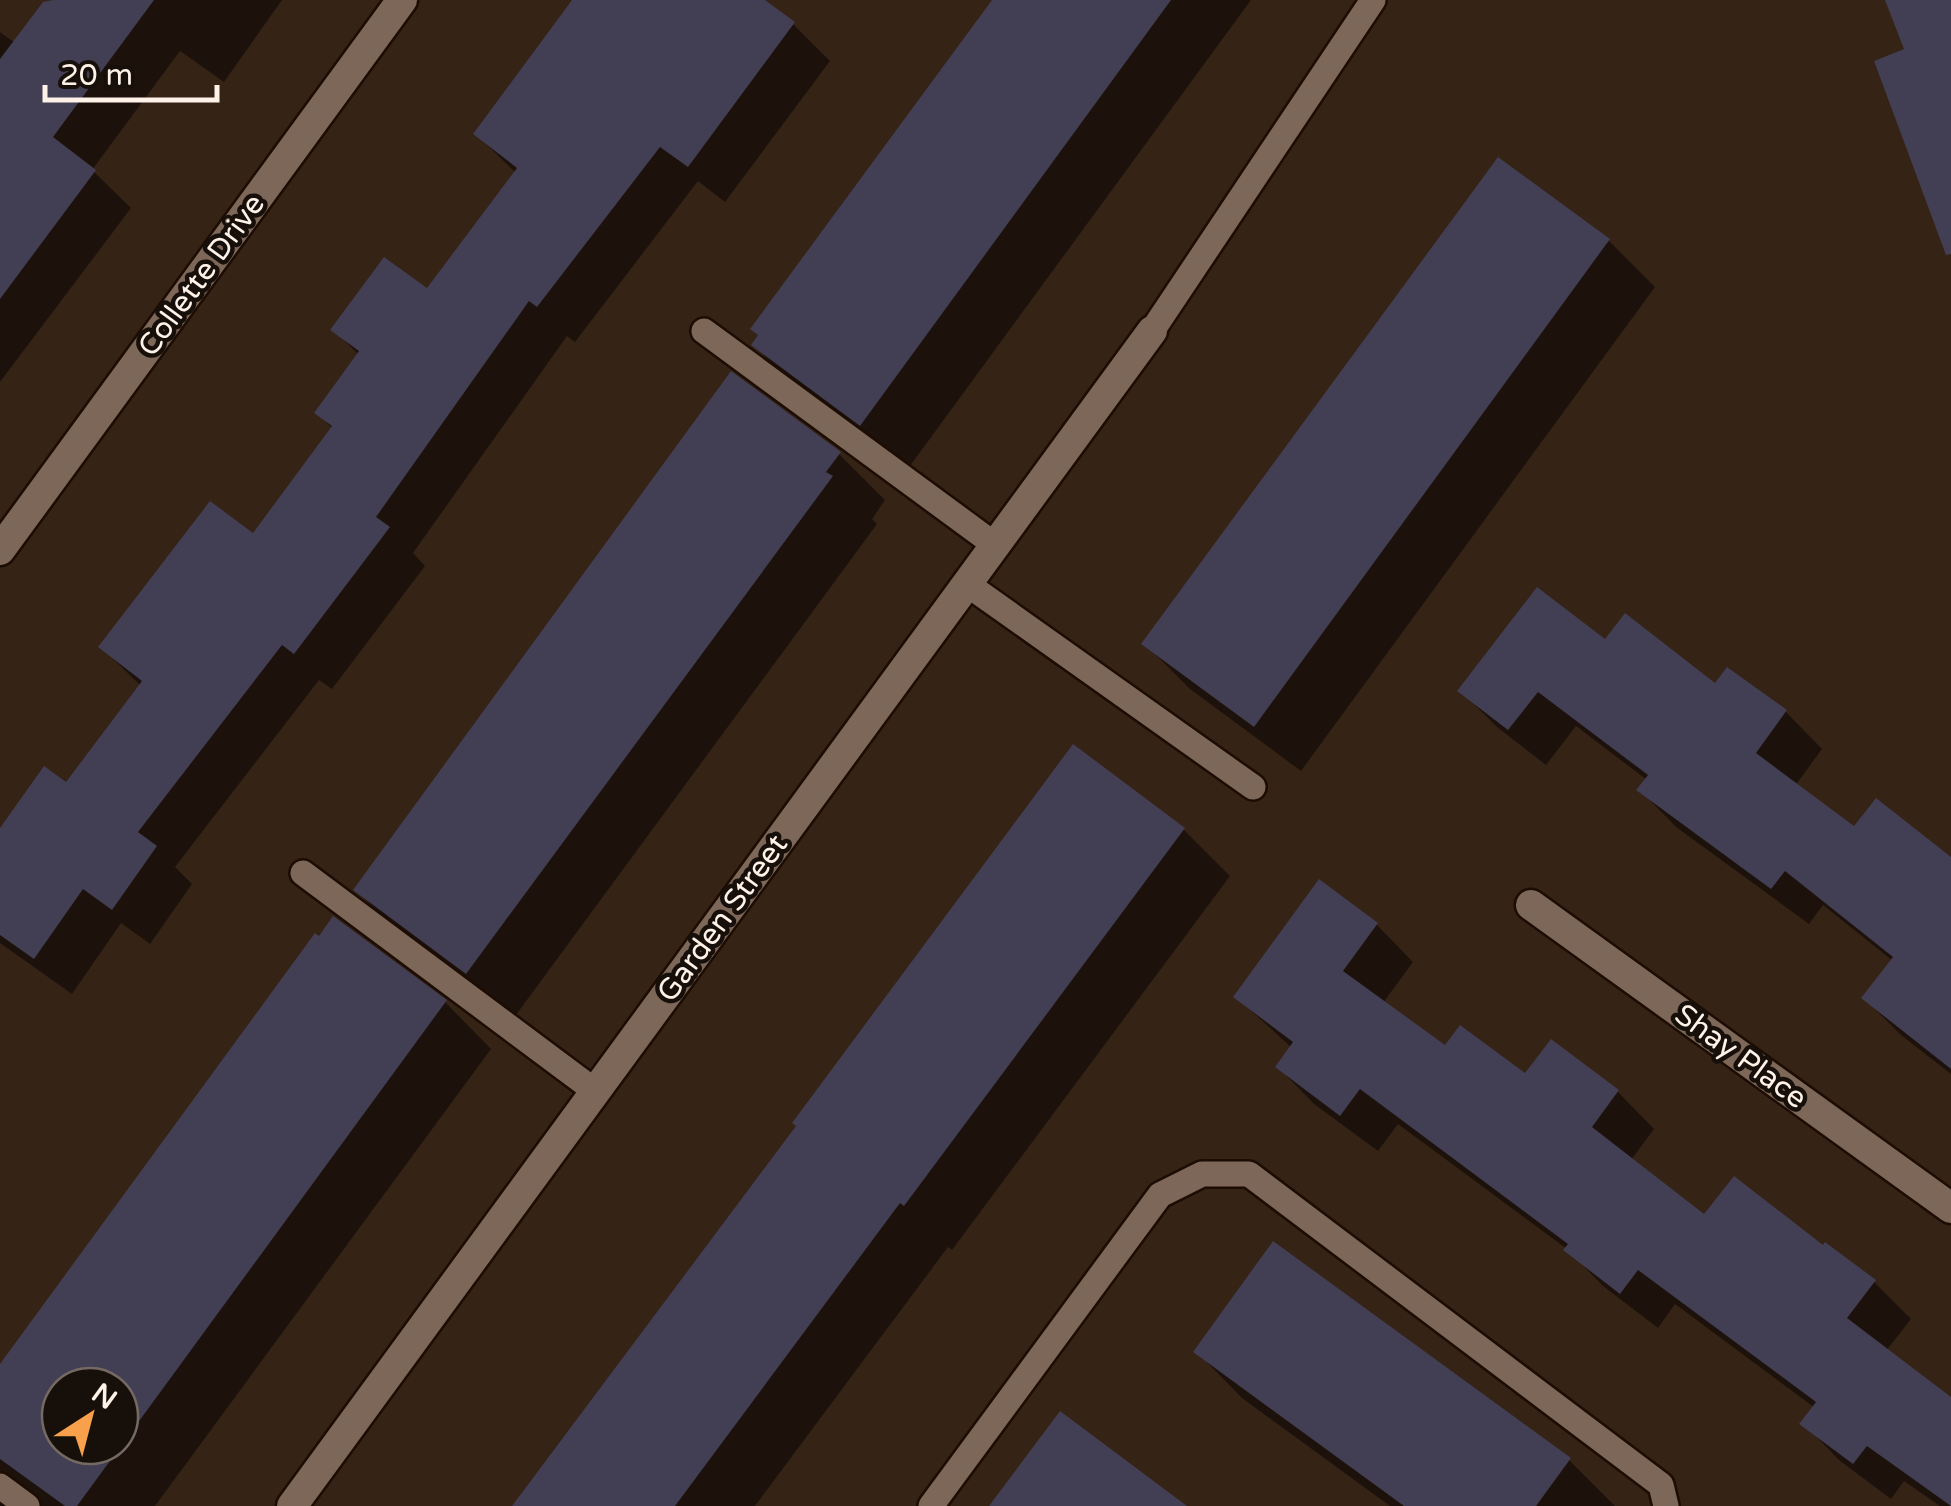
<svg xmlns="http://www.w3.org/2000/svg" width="1951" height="1506" font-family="'Varela Round',sans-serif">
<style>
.shadow{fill:#0007;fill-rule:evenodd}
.building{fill:#423e53;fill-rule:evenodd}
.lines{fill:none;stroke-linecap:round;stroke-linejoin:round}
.lane-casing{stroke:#1c0c02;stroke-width:30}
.street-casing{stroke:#1c0c02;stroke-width:35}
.lane{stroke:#7c6758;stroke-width:25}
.street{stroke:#7c6758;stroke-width:30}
.labels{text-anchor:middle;stroke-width:9;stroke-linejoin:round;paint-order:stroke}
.street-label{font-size:30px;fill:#fff2e9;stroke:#170f09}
</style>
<rect width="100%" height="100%" fill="#352316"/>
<path class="shadow" d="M71,0H282L224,82L180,51L92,170L131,208L0,382V32L15,43Z
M575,0H761L793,24L830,61L725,202L698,181L575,342L567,336L413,553L425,566L332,689L319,680L175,867L192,884L150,944L121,923L72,994L0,943V832L67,785L141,686L101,647L253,537L333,429L318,413L359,355L334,330L427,291L516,173L476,134Z
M995,0H1251L907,470L800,391L754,345Z
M1609,241L1655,287L1301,771L1190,689L1144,643Z
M839,454L885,500L872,519L877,524L513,1019L402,936L356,890Z
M1605,642L1716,686L1728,670L1786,712L1822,749L1795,786L1854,830L1951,860V1074L1901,1035L1864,998L1893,961L1823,905L1809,924L1676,827L1640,790L1647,780L1576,726L1546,765L1497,727L1461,691Z
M1074,748L1184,830L1230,876L952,1250L948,1247L755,1506H515L799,1126Z
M1320,883L1377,925L1413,962L1383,1003L1445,1048L1525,1077L1618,1092L1654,1129L1631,1160L1704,1217L1824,1248L1826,1246L1874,1282L1911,1319L1886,1351L1951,1400V1506H1940L1904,1481L1891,1499L1839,1460L1803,1423L1815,1408L1675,1304L1658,1328L1603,1286L1567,1249L1398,1124L1378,1151L1314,1104L1278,1067L1292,1048L1236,997Z
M445,1002L491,1049L155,1506H0V1368ZM60,1386H120V1446H60Z
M1196,1351L1569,1460L1615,1506H1390L1242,1398Z"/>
<path class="building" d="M53,0H154L53,137L96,170L0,299V59L43,2Z
M572,0H765L795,22L688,167L660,147L537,307L529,301L376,517L390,527L294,654L282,645L138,832L157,846L112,910L83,889L34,959L0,935V828L44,766L66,782L142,681L98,647L210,501L253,533L332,426L314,413L359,351L330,330L384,257L427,288L517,168L473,134Z
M992,0H1171L860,426L751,345L758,335L750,329Z
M1885,0H1951V254L1946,255L1874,61L1904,49Z
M1498,157L1610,239L1254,727L1141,644Z
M731,371L841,452L826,472L833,476L466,974L353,890Z
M1537,587L1605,639L1625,613L1715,683L1727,667L1787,710L1756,753L1854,826L1876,798L1951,857V1069L1861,998L1893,957L1785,871L1771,889L1636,790L1648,775L1538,692L1508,730L1457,691Z
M1073,744L1185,828L904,1206L900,1203L675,1506H512L796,1126L792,1123Z
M1319,879L1378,923L1343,971L1445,1045L1460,1025L1525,1073L1551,1039L1619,1090L1592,1127L1704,1214L1734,1176L1823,1245L1825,1242L1876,1280L1847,1318L1951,1397V1506L1867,1446L1853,1464L1799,1424L1816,1402L1638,1270L1620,1294L1563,1250L1568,1244L1360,1089L1340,1116L1275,1067L1293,1042L1233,997Z
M333,916L447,1000L77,1506H65L0,1459V1364L315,933L319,936ZM60,1386H120V1446H60Z
M1273,1241L1571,1458L1536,1506H1404L1193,1352Z
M1060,1411L1187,1506H989Z"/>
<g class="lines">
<g class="lane-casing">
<path id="lane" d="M704,331L995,545
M1152,331L1373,0
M967,584L1253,787
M303,873L595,1091
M0,1486L27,1506
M931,1506L1160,1195L1202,1174H1249L1661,1485L1666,1506"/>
</g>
<g class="street-casing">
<path id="street" d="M0,550L402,0
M1531,905L1951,1208
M292,1506L1152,331"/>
</g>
<use href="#lane" class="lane"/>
<use href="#street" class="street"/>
</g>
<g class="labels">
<g class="street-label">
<text transform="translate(201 275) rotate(-54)" y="10">Collette Drive</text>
<text transform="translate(722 918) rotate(-54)" y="10">Garden Street</text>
<text transform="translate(1741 1056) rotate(36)" y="10">Shay Place</text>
</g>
</g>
<g transform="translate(90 1416) rotate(36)"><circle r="48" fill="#170f09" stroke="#746a63" stroke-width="2.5"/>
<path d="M0-8L18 38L0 25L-18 38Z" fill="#f8a04b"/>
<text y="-15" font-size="28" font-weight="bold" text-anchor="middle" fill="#fff2e9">N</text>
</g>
<path d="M45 85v15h172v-15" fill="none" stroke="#fff2e9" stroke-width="5"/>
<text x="60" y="85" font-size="30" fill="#fff2e9" stroke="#170f09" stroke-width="8" paint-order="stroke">20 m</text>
</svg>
